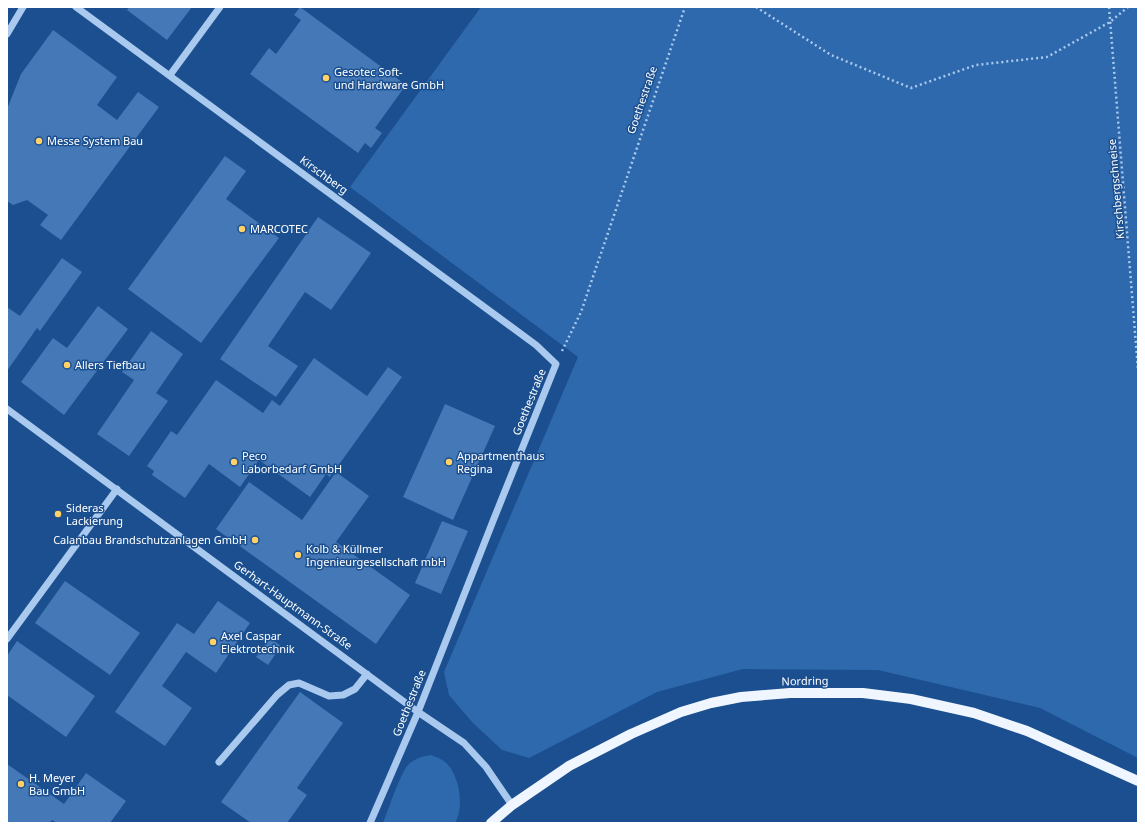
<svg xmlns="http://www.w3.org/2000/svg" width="1145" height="830" font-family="'Noto Sans',sans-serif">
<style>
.green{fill:#2e69ad}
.building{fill:#4478b7}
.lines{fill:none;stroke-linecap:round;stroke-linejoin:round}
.path{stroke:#a9c9ee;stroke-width:2.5;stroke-dasharray:2 3;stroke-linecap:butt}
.minor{stroke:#a9c9ee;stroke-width:7}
.major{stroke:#f0f6ff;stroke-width:10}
.poi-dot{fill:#ffd166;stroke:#1b4f8f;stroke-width:1.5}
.labels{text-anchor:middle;stroke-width:3;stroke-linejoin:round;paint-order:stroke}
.poi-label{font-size:11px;fill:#fff;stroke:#1b4f8f;text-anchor:start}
.street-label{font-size:11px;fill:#fff;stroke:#1b4f8f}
</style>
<rect width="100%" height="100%" fill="#1b4f8f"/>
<path class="green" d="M481,7H1138V758L1040,708L878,670L743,669L657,692L529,758L502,750L472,722L449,695L444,672L578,357L350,187Z
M431,755C438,758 445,760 449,766C460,780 464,808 455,823H383C388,811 401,770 410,763C417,758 423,756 431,755Z"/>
<path class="building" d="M129,7H192L167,40L127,10Z
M300,7L406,85L375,128L382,133L371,148L365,143L358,153L250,74L269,48L276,54L301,20L294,15Z
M53,30L117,77L97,105L117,120L138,92L159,107L61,240L40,225L48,215L27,200L13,205L7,201V109L21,74Z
M225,156L246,171L226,199L279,238L201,343L128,289Z
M318,217L371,253L331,310L305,292L268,346L298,366L276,397L220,359Z
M62,258L82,272L40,331L37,328L7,371V307L20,316Z
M98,306L128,329L64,415L21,382L53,338L67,348Z
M151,331L183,354L156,393L168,401L129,456L97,434L134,380L122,372Z
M314,358L367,396L388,367L402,377L330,477L326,474L310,497L259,460L240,487L209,464L185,498L152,475L154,471L147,466L171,431L177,435L216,380L263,413L272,400L280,406Z
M445,404L495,426L453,520L403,497Z
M336,472L369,496L336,542L410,595L376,644L216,529L249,482L302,520Z
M442,521L468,531L441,594L415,583Z
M65,581L140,633L110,675L35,623Z
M218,601L250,623L216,673L186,652L162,686L192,708L165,746L115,712L177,623L194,634Z
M270,638L281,646L268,665L256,657Z
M17,641L95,696L66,737L7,695V656Z
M300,692L343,723L297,788L307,795L287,823H251L221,802Z
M7,764L64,804L86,773L126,801L110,823H57L52,820L50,823H9L7,822Z"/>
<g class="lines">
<path class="path" d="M756,7L831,55L911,88L976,65L1047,57L1110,22L1128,7
M1109,7L1138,370
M562,351L581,312L685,7"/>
<path class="minor" d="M76,7L536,345L556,364L493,521L418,712L370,823
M7,34L23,7
M170,75L220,7
M7,409L418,712L464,743L486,767L512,805
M7,639L117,489
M219,762L277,695L289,685L299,683L329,696L343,695L355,689L367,674"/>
<path class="major" d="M491,823L512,805L569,766L631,734L681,712L711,703L741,697L790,693H863L911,699L974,713L1027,731L1138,781"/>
</g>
<g class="poi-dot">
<circle cx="326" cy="78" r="4"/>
<circle cx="39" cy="141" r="4"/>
<circle cx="242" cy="229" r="4"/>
<circle cx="67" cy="365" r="4"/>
<circle cx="234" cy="462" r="4"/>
<circle cx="449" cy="462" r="4"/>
<circle cx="58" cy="514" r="4"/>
<circle cx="255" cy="540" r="4"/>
<circle cx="298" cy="555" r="4"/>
<circle cx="213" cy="642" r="4"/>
<circle cx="21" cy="784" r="4"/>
</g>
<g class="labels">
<g class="poi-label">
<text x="334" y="76">Gesotec Soft-<tspan x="334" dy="13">und Hardware GmbH</tspan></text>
<text x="47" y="145">Messe System Bau</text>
<text x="250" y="233">MARCOTEC</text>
<text x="75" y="369">Allers Tiefbau</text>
<text x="242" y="460">Peco<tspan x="242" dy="13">Laborbedarf GmbH</tspan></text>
<text x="457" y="460">Appartmenthaus<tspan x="457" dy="13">Regina</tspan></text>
<text x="66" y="512">Sideras<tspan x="66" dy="13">Lackierung</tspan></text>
<text x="247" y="544" text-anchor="end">Calanbau Brandschutzanlagen GmbH</text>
<text x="306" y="553">Kolb &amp; Küllmer<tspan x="306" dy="13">Ingenieurgesellschaft mbH</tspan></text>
<text x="221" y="640">Axel Caspar<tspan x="221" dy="13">Elektrotechnik</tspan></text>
<text x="29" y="782">H. Meyer<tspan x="29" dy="13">Bau GmbH</tspan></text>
</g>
<g class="street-label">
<text transform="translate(642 100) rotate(-71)" y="4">Goethestraße</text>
<text transform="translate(324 175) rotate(36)" y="4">Kirschberg</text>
<text transform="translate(1116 189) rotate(-95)" y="4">Kirschbergschneise</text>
<text transform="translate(529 402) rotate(-68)" y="4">Goethestraße</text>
<text transform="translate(293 605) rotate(36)" y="4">Gerhart-Hauptmann-Straße</text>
<text transform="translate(805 681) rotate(-1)" y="4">Nordring</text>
<text transform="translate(409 703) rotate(-68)" y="4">Goethestraße</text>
</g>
</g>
<rect width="1145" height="830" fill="none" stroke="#ffffff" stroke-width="16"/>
</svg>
